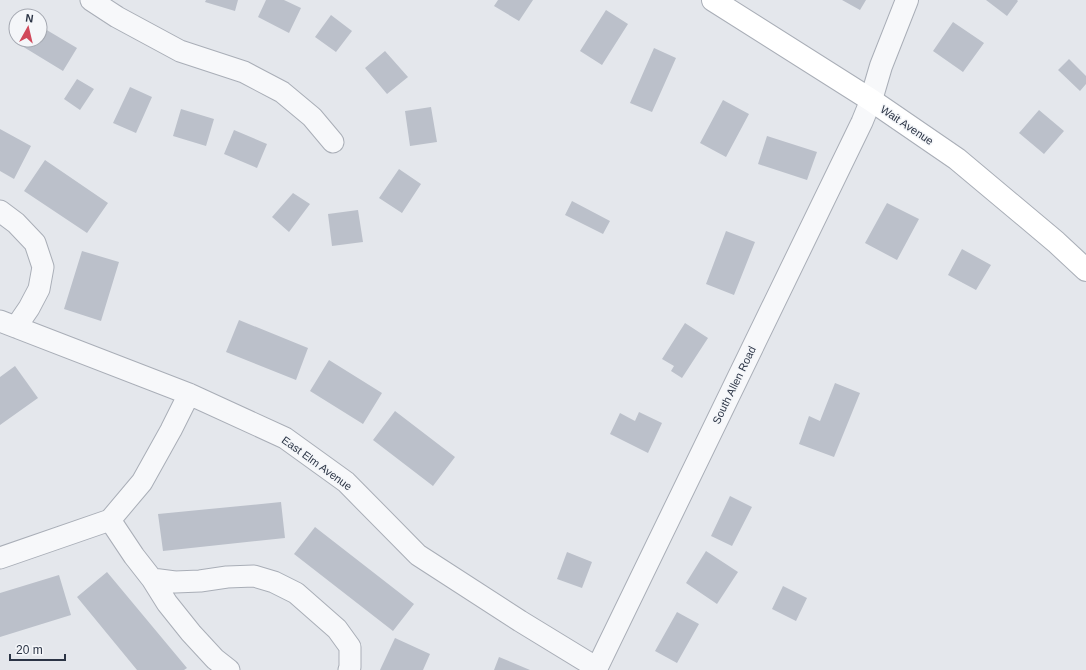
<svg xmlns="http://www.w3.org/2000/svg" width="1086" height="670" font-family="Helvetica,sans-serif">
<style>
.building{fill:#bbc0ca}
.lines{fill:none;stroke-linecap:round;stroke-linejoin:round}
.minor-casing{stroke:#a9aeb7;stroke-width:23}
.tertiary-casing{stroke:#a9aeb7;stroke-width:24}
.secondary-casing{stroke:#a9aeb7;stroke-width:24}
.minor{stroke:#f7f8fa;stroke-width:21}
.tertiary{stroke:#f7f8fa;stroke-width:22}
.secondary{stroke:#fff;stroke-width:22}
.labels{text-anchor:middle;stroke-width:3;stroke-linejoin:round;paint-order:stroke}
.street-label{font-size:11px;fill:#2b3445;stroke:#f4f6f9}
</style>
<rect width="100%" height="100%" fill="#e4e7ec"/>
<path class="building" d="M206,0H238L235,11L205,2Z
M266,0H284L301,8L289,33L258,17Z
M498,0H533L519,21L494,6Z
M842,0H866L860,10Z
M986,0H1017L1018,1L1007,16Z
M606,10L628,24L602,65L580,51Z
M331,15L352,31L336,52L315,37Z
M953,22L984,43L963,72L933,51Z
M40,26L77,48L63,71L17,43L18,40H40Z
M654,48L676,58L652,112L630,103Z
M385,51L408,77L387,94L365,68Z
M1069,59L1086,76V84L1080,91L1058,70Z
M77,79L94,89L80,110L64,99Z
M130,87L152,97L136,133L113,123Z
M723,100L749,114L726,157L700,143Z
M431,107L437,142L410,146L405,111Z
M181,109L214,119L206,146L173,136Z
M1039,110L1064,131L1044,154L1019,133Z
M0,129L31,146L14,179L0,171Z
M234,130L267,144L257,168L224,154Z
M767,136L817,152L807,180L758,164Z
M45,160L108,203L87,233L24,191Z
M399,169L421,184L402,213L379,198Z
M293,193L310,204L289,232L272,217Z
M572,201L610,221L603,234L565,215Z
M887,203L919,219L897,260L865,243Z
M358,210L363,242L332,246L328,214Z
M726,231L755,242L734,295L706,284Z
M962,249L991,265L976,290L948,275Z
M82,251L119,262L101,321L64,309Z
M239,320L308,348L296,380L226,352Z
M685,323L708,338L682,378L671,371L674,366L662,359Z
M329,360L382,393L363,424L310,391Z
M15,366L38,398L0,425V377Z
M835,383L860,393L834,457L799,444L809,416L820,421Z
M395,411L455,457L433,486L373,440Z
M639,412L662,423L648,453L610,434L620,413L635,421Z
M730,496L752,507L732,546L711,536Z
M281,502L285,538L163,551L158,514Z
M315,527L414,604L393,631L294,554Z
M706,551L738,572L717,604L686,583Z
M567,552L592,562L582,588L557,579Z
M107,572L187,668L184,670H137L77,597Z
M59,575L71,615L0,637V593Z
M783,586L807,598L796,621L772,609Z
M677,612L699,624L677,663L655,651Z
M395,638L430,654L423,670H380Z
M499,657L530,670H494Z"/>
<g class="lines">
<g class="minor-casing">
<path id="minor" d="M91,0L117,17L180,51L244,72L282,92L312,117L333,142
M0,211L16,223L35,243L43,267L39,289L29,308L16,327
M0,321L189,394L285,438L346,482L418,555L520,621L597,668
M110,520L134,556L152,579L167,603L191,633L215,659L229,670
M0,558L110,520L142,482L171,430L189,394
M152,579L175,582L200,581L227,577L254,576L274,582L296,593L337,629L350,647V667L349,670
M596,670L862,122L871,100"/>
</g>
<g class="tertiary-casing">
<path id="tertiary" d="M871,100L881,66L907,0"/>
</g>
<g class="secondary-casing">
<path id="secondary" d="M713,0L871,100L957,159L1056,242L1086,270"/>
</g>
<use href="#minor" class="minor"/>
<use href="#tertiary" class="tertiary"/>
<use href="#secondary" class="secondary"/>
</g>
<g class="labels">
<g class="street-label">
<text transform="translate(907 125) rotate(34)" y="4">Wait Avenue</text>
<text transform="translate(734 385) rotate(-64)" y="4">South Allen Road</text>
<text transform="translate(317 463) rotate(36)" y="4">East Elm Avenue</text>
</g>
</g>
<g transform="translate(28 28) rotate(8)"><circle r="19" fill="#f4f6f9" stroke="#a4a8b1"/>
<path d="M0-3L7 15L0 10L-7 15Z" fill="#d1495b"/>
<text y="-6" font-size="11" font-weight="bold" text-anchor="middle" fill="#2b3445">N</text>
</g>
<path d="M10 654v6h55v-6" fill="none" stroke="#2b3445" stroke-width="2"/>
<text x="16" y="654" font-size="12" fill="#2b3445" stroke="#f4f6f9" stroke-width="3" paint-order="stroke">20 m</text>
</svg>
